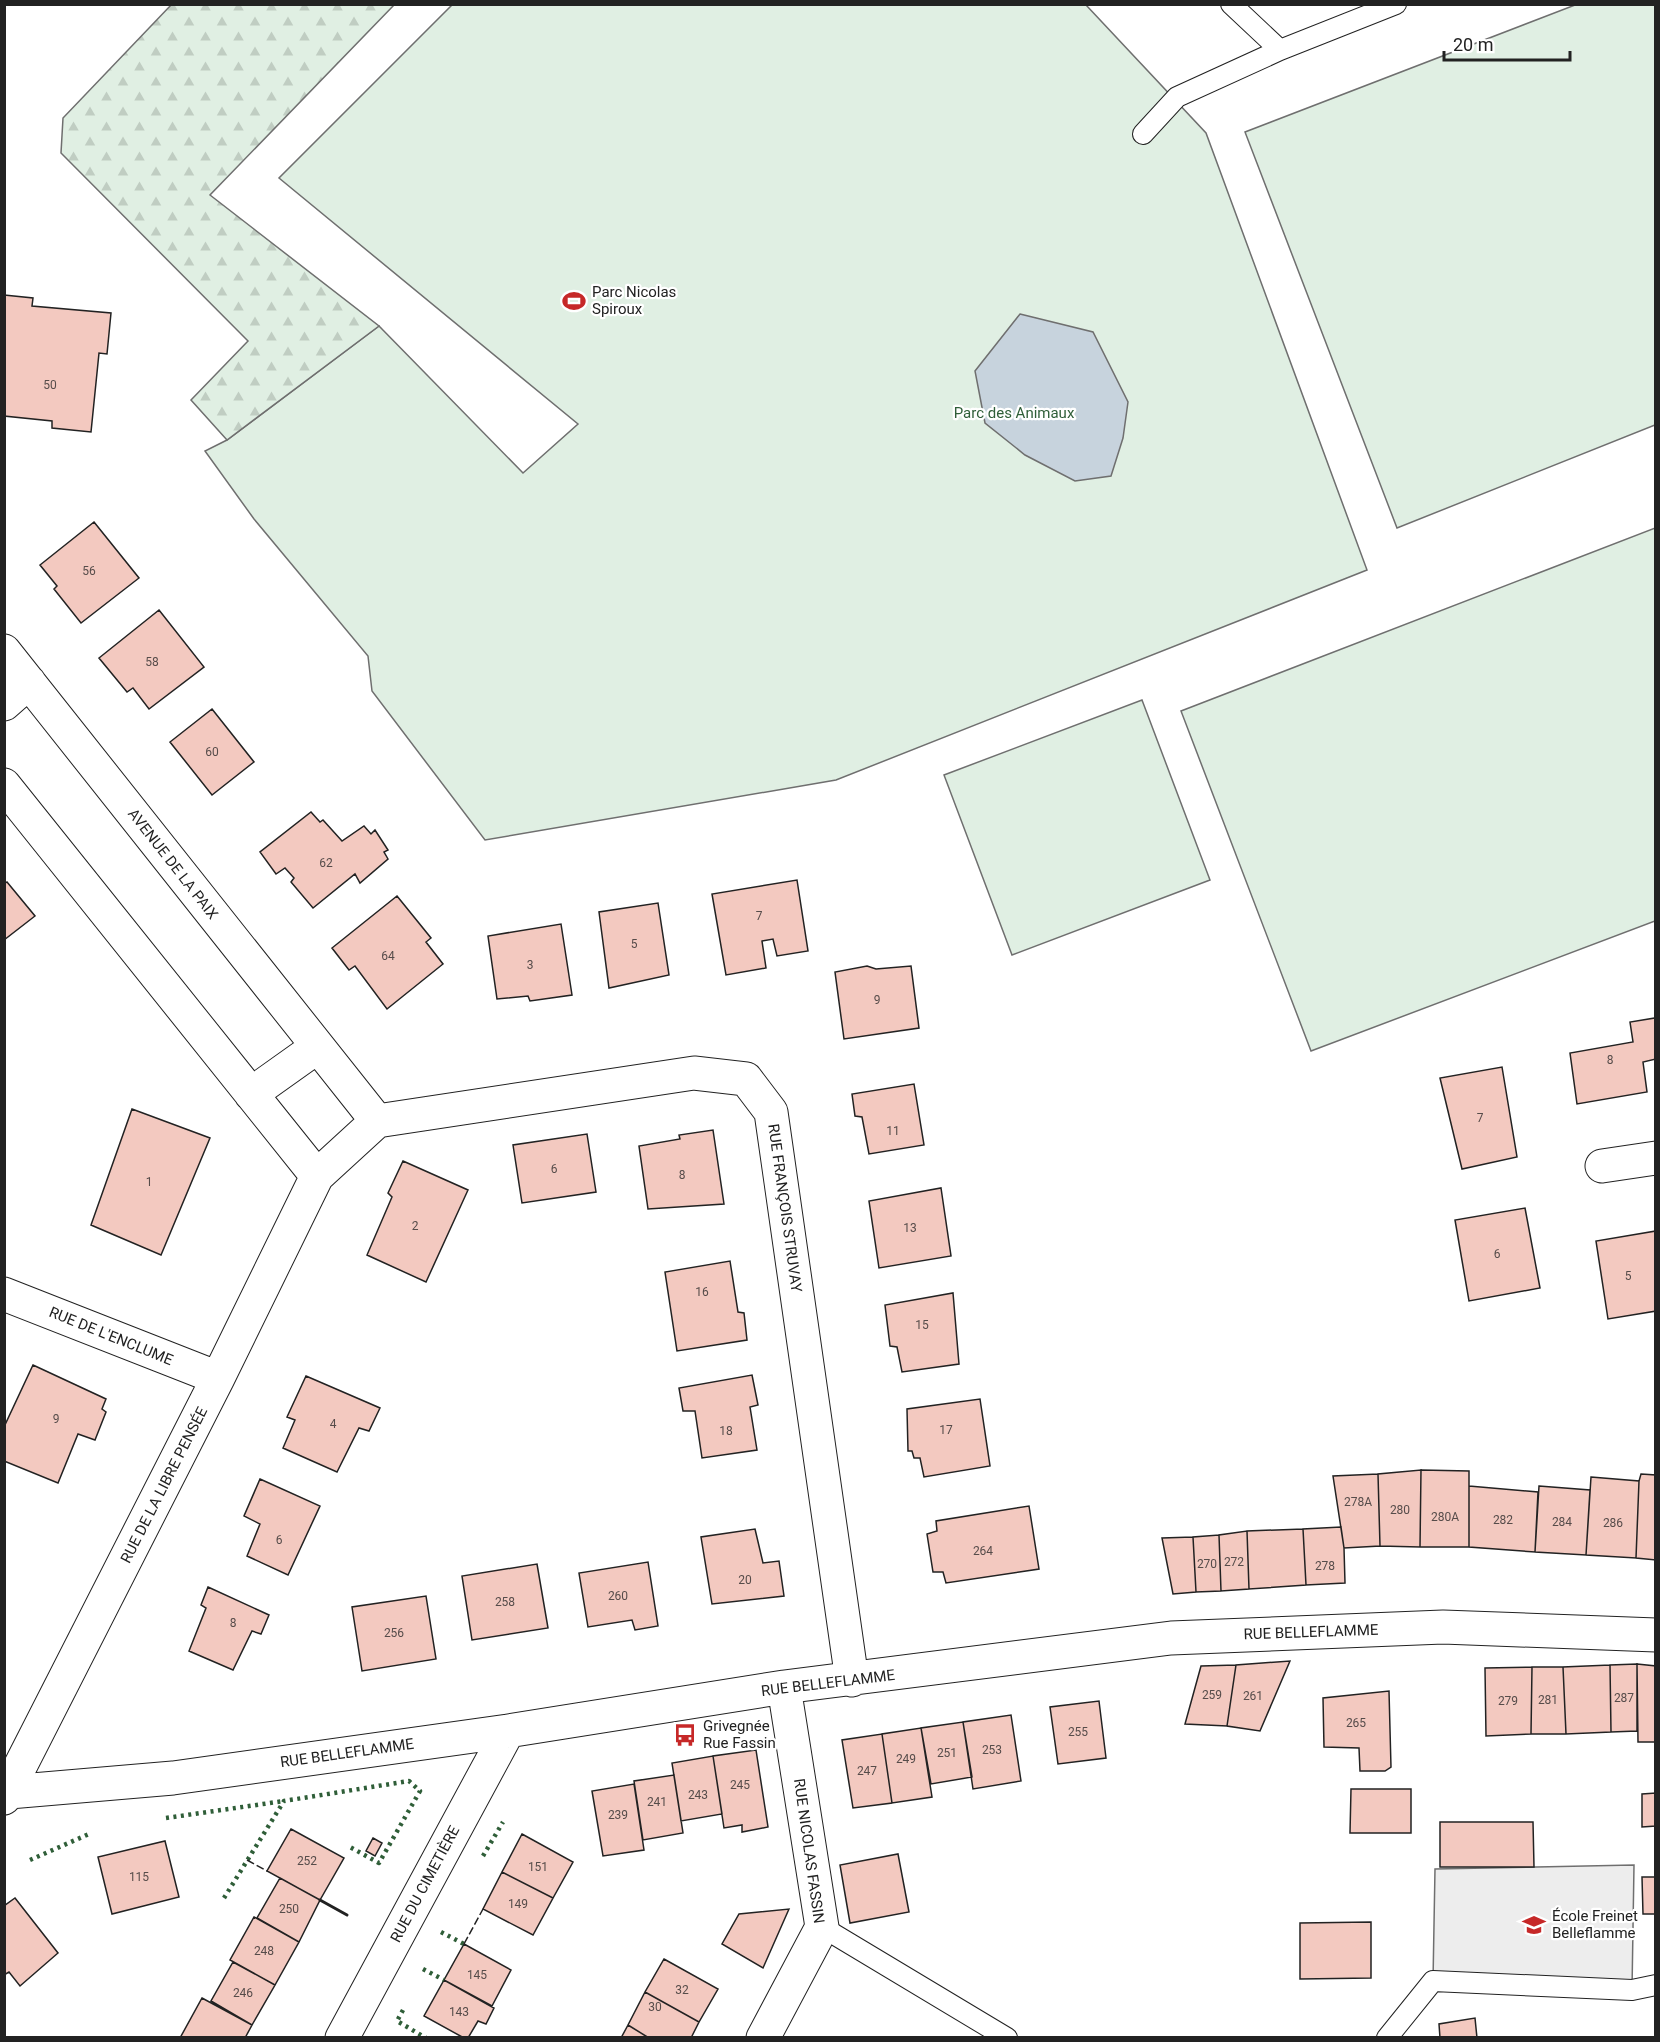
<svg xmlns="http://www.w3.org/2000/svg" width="1660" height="2042" font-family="Roboto,sans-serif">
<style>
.green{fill:#e0efe3;stroke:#6f6f6f;stroke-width:1.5}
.forest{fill:url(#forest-firs);stroke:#6f6f6f;stroke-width:1.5}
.parking{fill:#ededed;stroke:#6f6f6f;stroke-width:1.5}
.water{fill:#c7d3dd;stroke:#6f6f6f;stroke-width:1.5}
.building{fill:#f3c9c0;stroke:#222;stroke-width:1.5}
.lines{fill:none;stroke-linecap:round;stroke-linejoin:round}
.service-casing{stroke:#222;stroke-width:22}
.minor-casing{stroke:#222;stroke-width:35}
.service{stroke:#fff;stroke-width:20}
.minor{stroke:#fff;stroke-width:33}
.hedge{stroke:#2f5e38;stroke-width:4.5;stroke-dasharray:3 4.5;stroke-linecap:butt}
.fence{stroke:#222;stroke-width:1.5;stroke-dasharray:8 3;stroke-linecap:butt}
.wall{stroke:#222;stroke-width:3}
.labels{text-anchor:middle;stroke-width:4.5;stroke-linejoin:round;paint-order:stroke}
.number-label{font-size:12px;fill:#564c4a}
.poi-label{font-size:15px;fill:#222;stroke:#fff;text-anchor:start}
.park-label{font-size:15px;fill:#2f5e38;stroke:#fff}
.street-label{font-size:15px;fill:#222;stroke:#fff}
</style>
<defs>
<pattern id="forest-firs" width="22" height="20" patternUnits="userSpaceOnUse" patternTransform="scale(1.5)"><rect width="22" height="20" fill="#e0efe3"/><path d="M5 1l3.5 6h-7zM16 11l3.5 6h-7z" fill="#c0cdc2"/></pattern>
</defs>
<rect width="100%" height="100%" fill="#fff"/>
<path class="green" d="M452,5H1086L1206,133L1367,570L836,780L485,840L372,691L368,656L254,519L205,451L227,440L379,326L523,473L578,424L279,178Z
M1575,5H1655V425L1397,528L1245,132Z
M1655,528V921L1311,1051L1181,711Z
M1142,700L1210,880L1012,955L944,775Z"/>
<path class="forest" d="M172,4L394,5L210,195L379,326L227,440L191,400L248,341L61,153L63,118Z"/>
<path class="parking" d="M1634,1865L1632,1990L1433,1981L1435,1869Z"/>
<path class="water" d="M1020,314L1093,332L1128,402L1123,438L1111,476L1075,481L1025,455L985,423L975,371Z"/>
<path class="building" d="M4,295L33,298L32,306L111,313L107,354L99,353L91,432L52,428V421L4,416Z
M94,522L139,578L81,623L54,589L57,586L40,565Z
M159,610L204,667L149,709L133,688L127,692L99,658Z
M212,709L254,762L212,795L170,742Z
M311,812L320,822L323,820L342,841L364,826L371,834L375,830L388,850L384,852L388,859L360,883L355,874L313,908L291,882L294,878L285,868L276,874L260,852Z
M797,880L808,951L777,956L773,939L762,941L766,968L726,975L712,894Z
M7,882L35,916L4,940V884Z
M397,896L431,938L426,942L443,964L387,1009L355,966L349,970L332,948Z
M658,903L669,975L609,988L599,912Z
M561,924L572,995L530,1001L528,996L497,999L488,936Z
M867,966L876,969L911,966L919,1028L844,1039L835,972Z
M1655,1018L1656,1059L1643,1062L1647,1092L1577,1104L1570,1053L1633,1042L1630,1022Z
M1502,1067L1517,1157L1462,1169L1440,1078Z
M914,1084L924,1145L869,1154L862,1117L855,1116L852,1094Z
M132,1109L210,1138L161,1255L91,1225Z
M713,1130L724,1204L648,1209L639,1146L680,1139L679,1135Z
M587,1134L596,1192L522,1203L513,1145Z
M403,1161L468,1190L426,1282L367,1255L392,1197L388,1193Z
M941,1188L951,1256L879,1268L869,1201Z
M1525,1208L1540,1288L1469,1301L1455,1220Z
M1656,1231V1311L1608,1319L1596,1241Z
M730,1261L738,1312L744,1313L747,1340L677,1351L665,1272Z
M953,1293L959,1364L902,1372L897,1347L890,1346L885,1305Z
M33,1365L106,1399L102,1409L106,1412L95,1440L78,1434L58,1483L4,1461V1427Z
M752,1375L758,1405L750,1407L757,1450L702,1458L695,1411H683L679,1388Z
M306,1376L380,1408L369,1431L359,1428L337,1472L283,1448L295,1420L287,1417Z
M980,1399L990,1466L924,1477L920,1458H914L912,1451H908L907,1409Z
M1421,1470L1469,1471V1547H1420Z
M1421,1470L1420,1547L1380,1546L1378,1474Z
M1378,1474L1380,1546L1344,1548L1333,1476Z
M1641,1474L1656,1475V1560L1636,1558L1639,1481Z
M1591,1477L1639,1481L1636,1558L1586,1555Z
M260,1479L320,1506L288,1575L247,1556L260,1524L244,1516Z
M1469,1486L1538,1492L1535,1552L1469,1547Z
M1539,1486L1590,1490L1586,1555L1535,1552Z
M1029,1506L1039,1569L946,1583L943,1572H933L927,1534L937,1531L936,1521Z
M1341,1527L1344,1548L1345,1583L1306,1585L1303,1529Z
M755,1529L763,1563L779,1561L784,1596L712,1604L701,1537Z
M1303,1529L1306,1585L1249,1589L1247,1531Z
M1247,1531L1249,1589L1221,1591L1219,1535Z
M1219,1535L1221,1591L1196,1592L1193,1537Z
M1193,1537L1196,1592L1173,1594L1162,1538Z
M648,1562L658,1626L635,1630L632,1620L588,1627L579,1573Z
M537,1564L548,1628L472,1640L462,1576Z
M208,1587L269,1615L261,1634L252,1631L233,1670L189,1651L206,1608L201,1605Z
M426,1596L436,1659L362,1671L352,1607Z
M1290,1661L1260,1731L1227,1726L1236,1665Z
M1637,1664V1731L1611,1732L1610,1665Z
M1637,1664L1656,1666V1742H1638Z
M1236,1665L1227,1726L1185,1724L1201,1666Z
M1610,1665L1611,1732L1566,1734L1563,1667Z
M1532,1667H1563L1566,1734H1531Z
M1532,1667L1531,1734L1486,1736L1485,1668Z
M1389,1691L1391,1767L1385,1771H1360L1359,1748L1324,1747L1323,1698Z
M1099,1701L1106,1758L1058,1764L1050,1707Z
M1011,1715L1021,1781L973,1789L963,1722Z
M963,1722L972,1777L931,1784L921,1728Z
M921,1728L932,1797L892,1803L882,1734Z
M882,1734L892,1803L853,1808L842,1740Z
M756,1750L768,1827L742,1832V1825L724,1828L713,1756Z
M713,1756L722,1814L681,1821L672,1763Z
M674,1775L683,1833L643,1840L634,1781Z
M634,1784L644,1850L603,1856L592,1791Z
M1351,1789H1411V1833H1350Z
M1656,1793V1826L1642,1827V1794Z
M1440,1822H1533L1534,1867H1440Z
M291,1829L344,1858L320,1900L267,1871Z
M522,1834L573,1862L553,1898L502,1872Z
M373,1838L382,1843L375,1856L366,1851Z
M165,1841L179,1897L112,1914L98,1857Z
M898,1854L909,1912L850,1923L840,1865Z
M502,1872L553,1898L533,1935L483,1909Z
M1642,1877H1656V1914H1643Z
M280,1878L320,1900L299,1942L257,1918Z
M15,1898L58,1953L20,1986L9,1972L4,1975V1906Z
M789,1909L763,1968L722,1944L739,1914Z
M254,1917L299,1942L275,1985L230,1960Z
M1371,1922V1978L1300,1979V1923Z
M464,1944L511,1970L492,2006L444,1980Z
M664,1959L718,1989L699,2022L645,1992Z
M233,1962L275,1985L252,2025L211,2001Z
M444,1980L494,2008L486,2024L478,2021L468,2038H464L424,2016Z
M645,1992L699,2022L691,2038H649L628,2025Z
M202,1998L252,2025L245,2038H180Z
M1475,2018L1477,2038H1440L1439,2024Z
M628,2025L649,2038H621Z"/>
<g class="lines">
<g class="service-casing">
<path id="service" d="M1231,4L1280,50
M1143,134L1177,97L1280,50L1396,4
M822,1927L1007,2038
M1387,2038L1433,1981L1632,1990L1656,1985"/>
</g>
<g class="minor-casing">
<path id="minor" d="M4,651L377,1121L317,1176L4,785
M4,704L29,682
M251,1094L317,1047
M377,1121L694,1073L746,1079L771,1112L852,1680
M1602,1166L1656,1158
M4,1294L218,1378
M4,1790L9,1792L173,1778L508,1731L784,1687L1171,1638L1443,1627L1656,1635
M4,1798L218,1378L317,1176
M342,2038L508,1731
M763,2038L822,1927L784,1687"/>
</g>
<use href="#service" class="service"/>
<use href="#minor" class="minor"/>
<path class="hedge" d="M166,1818L284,1801
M483,1856L503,1822
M30,1860L89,1834
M224,1898L284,1801L409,1781L420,1791L379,1863L350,1847
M441,1932L464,1944
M423,1969L444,1980
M403,2010L397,2021L426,2038"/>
<path class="fence" d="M247,1860L267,1871
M464,1944L483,1909"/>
<path class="wall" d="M320,1900L347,1915"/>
</g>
<defs>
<g id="stadium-bare" transform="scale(1.8)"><path d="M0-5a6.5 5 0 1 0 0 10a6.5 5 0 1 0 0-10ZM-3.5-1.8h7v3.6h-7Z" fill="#c62828" stroke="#fff" stroke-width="2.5" paint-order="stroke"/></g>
<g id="bus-bare" transform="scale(1.8)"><path d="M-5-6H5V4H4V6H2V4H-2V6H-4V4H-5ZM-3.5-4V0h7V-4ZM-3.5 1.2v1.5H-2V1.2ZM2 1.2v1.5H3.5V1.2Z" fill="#c62828" stroke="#fff" stroke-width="2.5" paint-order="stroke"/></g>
<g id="school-bare" transform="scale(1.8)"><path d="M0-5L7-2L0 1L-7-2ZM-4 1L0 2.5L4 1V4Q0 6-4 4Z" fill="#c62828" stroke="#fff" stroke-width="2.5" paint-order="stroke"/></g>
</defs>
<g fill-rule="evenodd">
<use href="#stadium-bare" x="574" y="301"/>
<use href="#bus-bare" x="685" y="1735"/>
<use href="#school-bare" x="1534" y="1925"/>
</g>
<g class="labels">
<g class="number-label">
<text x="50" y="389">50</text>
<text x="89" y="575">56</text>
<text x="152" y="666">58</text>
<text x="212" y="756">60</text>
<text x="326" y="867">62</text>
<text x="759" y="920">7</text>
<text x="634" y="948">5</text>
<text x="388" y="960">64</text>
<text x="530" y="969">3</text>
<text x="877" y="1004">9</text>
<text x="1610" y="1064">8</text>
<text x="1480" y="1122">7</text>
<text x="893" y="1135">11</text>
<text x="554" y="1173">6</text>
<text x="682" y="1179">8</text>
<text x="149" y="1186">1</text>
<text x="415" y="1230">2</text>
<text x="910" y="1232">13</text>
<text x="1497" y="1258">6</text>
<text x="1628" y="1280">5</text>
<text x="702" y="1296">16</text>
<text x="922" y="1329">15</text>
<text x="56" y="1423">9</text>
<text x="333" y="1428">4</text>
<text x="946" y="1434">17</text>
<text x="726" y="1435">18</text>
<text x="1358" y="1506">278A</text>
<text x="1400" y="1514">280</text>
<text x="1445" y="1521">280A</text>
<text x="1503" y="1524">282</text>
<text x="1562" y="1526">284</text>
<text x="1613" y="1527">286</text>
<text x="279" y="1544">6</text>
<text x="983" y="1555">264</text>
<text x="1234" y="1566">272</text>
<text x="1207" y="1568">270</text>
<text x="1325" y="1570">278</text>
<text x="745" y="1584">20</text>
<text x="618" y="1600">260</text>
<text x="505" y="1606">258</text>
<text x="233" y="1627">8</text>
<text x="394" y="1637">256</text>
<text x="1212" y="1699">259</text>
<text x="1253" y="1700">261</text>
<text x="1624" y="1702">287</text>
<text x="1548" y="1704">281</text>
<text x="1508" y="1705">279</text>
<text x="1356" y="1727">265</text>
<text x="1078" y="1736">255</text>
<text x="992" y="1754">253</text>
<text x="947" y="1757">251</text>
<text x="906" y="1763">249</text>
<text x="867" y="1775">247</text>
<text x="740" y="1789">245</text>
<text x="698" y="1799">243</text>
<text x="657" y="1806">241</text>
<text x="618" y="1819">239</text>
<text x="307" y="1865">252</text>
<text x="538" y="1871">151</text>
<text x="139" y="1881">115</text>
<text x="518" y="1908">149</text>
<text x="289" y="1913">250</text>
<text x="264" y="1955">248</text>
<text x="477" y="1979">145</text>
<text x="682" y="1994">32</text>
<text x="243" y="1997">246</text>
<text x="655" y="2011">30</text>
<text x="459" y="2016">143</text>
</g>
<g class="poi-label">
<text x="592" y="297">Parc Nicolas<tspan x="592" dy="17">Spiroux</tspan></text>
<text x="703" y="1731">Grivegnée<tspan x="703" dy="17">Rue Fassin</tspan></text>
<text x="1552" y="1921">École Freinet<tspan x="1552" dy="17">Belleflamme</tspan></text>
</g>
<g class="park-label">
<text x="1014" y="418">Parc des Animaux</text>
</g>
<g class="street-label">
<text transform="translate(173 864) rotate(52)" y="5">AVENUE DE LA PAIX</text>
<text transform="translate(785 1208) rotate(82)" y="5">RUE FRANÇOIS STRUVAY</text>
<text transform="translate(111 1336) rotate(22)" y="5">RUE DE L'ENCLUME</text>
<text transform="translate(164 1485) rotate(-63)" y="5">RUE DE LA LIBRE PENSÉE</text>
<text transform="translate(1311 1632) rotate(-2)" y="5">RUE BELLEFLAMME</text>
<text transform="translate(828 1683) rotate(-7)" y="5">RUE BELLEFLAMME</text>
<text transform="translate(347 1753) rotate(-8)" y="5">RUE BELLEFLAMME</text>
<text transform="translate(809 1851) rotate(82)" y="5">RUE NICOLAS FASSIN</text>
<text transform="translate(425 1884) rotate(-62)" y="5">RUE DU CIMETIÈRE</text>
</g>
</g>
<rect width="1660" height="2042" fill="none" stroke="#222222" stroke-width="12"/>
<path d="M1444 51v9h126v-9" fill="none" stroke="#222222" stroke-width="3"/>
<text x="1453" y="51" font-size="18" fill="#222222" stroke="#ffffff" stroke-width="4.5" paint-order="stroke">20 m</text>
</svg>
